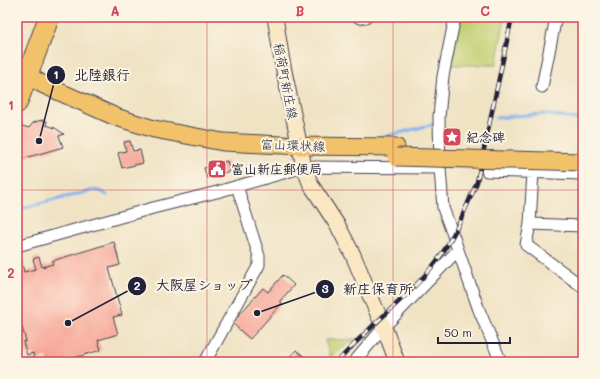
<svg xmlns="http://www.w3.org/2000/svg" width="600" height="379" font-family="Mali,'Klee One',sans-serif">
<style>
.green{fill:#c0ce70;stroke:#717856}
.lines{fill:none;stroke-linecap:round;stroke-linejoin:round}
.stream{stroke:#82b2ed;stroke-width:3}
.building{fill:#f6a495}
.street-casing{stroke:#413f50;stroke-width:13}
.secondary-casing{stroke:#413f50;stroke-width:17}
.primary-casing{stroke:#413f50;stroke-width:19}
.highway-casing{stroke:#413f50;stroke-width:22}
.street{stroke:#fff;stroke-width:11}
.secondary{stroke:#fae7c3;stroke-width:15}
.primary{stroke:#f2c26a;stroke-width:17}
.highway{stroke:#f2c26a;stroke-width:20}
.rail-casing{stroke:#22223b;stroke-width:4.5}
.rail{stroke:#fcf5e5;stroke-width:3;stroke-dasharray:9;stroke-linecap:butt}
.primary-bridge-casing{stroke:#413f50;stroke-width:19;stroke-linecap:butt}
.primary-bridge{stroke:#f2c26a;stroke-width:17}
.grid{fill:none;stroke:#d1495b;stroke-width:1;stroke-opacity:0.55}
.labels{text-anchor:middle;stroke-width:4;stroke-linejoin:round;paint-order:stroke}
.street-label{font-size:13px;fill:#22223b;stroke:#fcf5e5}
.poi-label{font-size:13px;font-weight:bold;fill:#22223b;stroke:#fcf5e5;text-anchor:start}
.leader{fill:none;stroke:#22223b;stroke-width:1.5}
.callout-dot{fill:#22223b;stroke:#fcf5e5;stroke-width:1.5}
.mark-label{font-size:12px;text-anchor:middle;font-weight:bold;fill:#fff}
.callout-label{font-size:14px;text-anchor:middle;font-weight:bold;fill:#22223b;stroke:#fcf5e5;stroke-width:4;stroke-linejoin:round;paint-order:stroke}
.neatline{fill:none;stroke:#d1495b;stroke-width:1.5}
.grid-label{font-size:13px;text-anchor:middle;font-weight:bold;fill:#d1495b}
</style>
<rect width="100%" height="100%" fill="#fcf5e5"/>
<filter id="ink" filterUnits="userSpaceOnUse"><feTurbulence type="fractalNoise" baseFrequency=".025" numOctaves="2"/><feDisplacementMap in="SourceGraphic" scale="8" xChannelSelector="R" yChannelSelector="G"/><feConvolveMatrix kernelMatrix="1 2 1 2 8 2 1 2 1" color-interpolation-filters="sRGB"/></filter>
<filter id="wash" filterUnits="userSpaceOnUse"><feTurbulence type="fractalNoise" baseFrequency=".012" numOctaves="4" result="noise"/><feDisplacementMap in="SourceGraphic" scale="16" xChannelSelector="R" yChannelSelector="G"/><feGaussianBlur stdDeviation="0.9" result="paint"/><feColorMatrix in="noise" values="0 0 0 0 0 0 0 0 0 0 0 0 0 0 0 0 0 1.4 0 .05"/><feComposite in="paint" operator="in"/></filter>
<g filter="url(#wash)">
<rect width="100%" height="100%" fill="#f0e3c4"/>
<path class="green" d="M496,17H505L496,65H448L460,20Z
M355,339L330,357L325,340Z"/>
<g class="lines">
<path class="stream" d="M496,118L513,116L544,114L583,120
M380,138L434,124
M19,209L94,190L100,191L107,195"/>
</g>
<g id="blocks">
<path class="building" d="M43,120L47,121L46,125L55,128L64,134L59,136L63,147L18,160L17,159V135L20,129L22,126L29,128L33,123L38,121Z
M130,141L133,151L140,150L143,163L122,168L118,153L126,151L124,142Z
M227,161L230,171L207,178L204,168Z
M114,242L120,265L109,268L122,315L113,317L118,334L98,340L101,350L59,362H48L47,357L35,361L33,353L27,355L23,342L26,341L17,310V261L21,260L24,272L36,269L33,259L39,257L42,267L53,264L52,261Z
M283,275L294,285L280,301L282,303L250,339L232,323L263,288L268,292Z
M296,350L310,362H285Z"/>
</g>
</g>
<g filter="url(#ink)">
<use href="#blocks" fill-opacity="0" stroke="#413f50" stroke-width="1"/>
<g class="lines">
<g class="street-casing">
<path id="street" d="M358,17L361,18L366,17
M455,17L443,76L439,117L440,168L443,208L453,235L458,250L479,310L501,362
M542,87L556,17
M487,171L583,174
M530,224L533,172
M583,226L530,224L526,245L583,287
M17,246L153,208L217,192L304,167L440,168
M205,362L259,265V256L237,186
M354,362L384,327L458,250"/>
</g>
<g class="secondary-casing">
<path id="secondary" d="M275,17L282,61L304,167L311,185L338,226L353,255L380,319L384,327L397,362"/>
</g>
<g class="primary-casing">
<path id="primary" d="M17,69L42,84L116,117L154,129L223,142L300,146L396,147"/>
</g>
<g class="highway-casing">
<path id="highway" d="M17,103L49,17"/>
</g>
<use href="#street" class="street"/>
<use href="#secondary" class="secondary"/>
<use href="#primary" class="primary"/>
<use href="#highway" class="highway"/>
<g class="rail-casing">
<path id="rail" d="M337,362C351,347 365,333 380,319C401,300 422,281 439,258C455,235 466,208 477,182L512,17"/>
</g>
<use href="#rail" class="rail"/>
<g class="primary-bridge-casing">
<path id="primary-bridge" d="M396,157L583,162"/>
</g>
<use href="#primary-bridge" class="primary-bridge"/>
</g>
</g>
<path class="grid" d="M207,17V362M393,17V362M17,190H583"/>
<defs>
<g id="sight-square" transform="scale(1)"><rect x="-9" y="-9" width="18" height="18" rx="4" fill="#d1495b" stroke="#fcf5e5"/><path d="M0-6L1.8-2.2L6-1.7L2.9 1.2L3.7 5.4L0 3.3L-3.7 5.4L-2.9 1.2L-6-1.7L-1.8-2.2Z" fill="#fff"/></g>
<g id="civic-square" transform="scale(1)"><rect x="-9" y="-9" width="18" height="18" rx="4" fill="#d1495b" stroke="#fcf5e5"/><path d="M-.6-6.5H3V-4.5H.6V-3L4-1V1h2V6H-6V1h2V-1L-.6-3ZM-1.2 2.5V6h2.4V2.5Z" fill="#fff"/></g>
</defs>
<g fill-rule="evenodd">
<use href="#sight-square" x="452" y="137"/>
<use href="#civic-square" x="217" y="169"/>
</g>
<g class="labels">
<g class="street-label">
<text transform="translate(286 81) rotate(79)" y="5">稲荷町新庄線</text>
<text transform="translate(293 145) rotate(2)" y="5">富山環状線</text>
</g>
<g class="poi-label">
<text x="466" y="142">紀念碑</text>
<text x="231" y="174">富山新庄郵便局</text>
</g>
</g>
<path class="leader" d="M39 141L56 75M68 323L137 286M257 313L325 289"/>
<g class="callout-dot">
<circle cx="39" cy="141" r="4"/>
<circle cx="68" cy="323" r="4"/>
<circle cx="257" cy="313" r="4"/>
<circle cx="56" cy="75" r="10"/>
<circle cx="137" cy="286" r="10"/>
<circle cx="325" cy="289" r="10"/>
</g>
<g class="mark-label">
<text x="56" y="79">1</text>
<text x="137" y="290">2</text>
<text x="325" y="293">3</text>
</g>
<g class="callout-label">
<text x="102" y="80">北陸銀行</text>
<text x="204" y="290">大阪屋ショップ</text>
<text x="378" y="294">新庄保育所</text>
</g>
<rect width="600" height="379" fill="none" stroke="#fcf5e5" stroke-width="44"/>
<path d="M438 337v6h72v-6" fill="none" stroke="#22223b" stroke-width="2"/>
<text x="444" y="337" font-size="12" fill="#22223b" stroke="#fcf5e5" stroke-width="3" paint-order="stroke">50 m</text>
<rect x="22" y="22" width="556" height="335" class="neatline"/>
<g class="grid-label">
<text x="115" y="16">A</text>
<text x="300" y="16">B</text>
<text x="485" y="16">C</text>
<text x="11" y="110">1</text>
<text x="11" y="278">2</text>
</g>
</svg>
